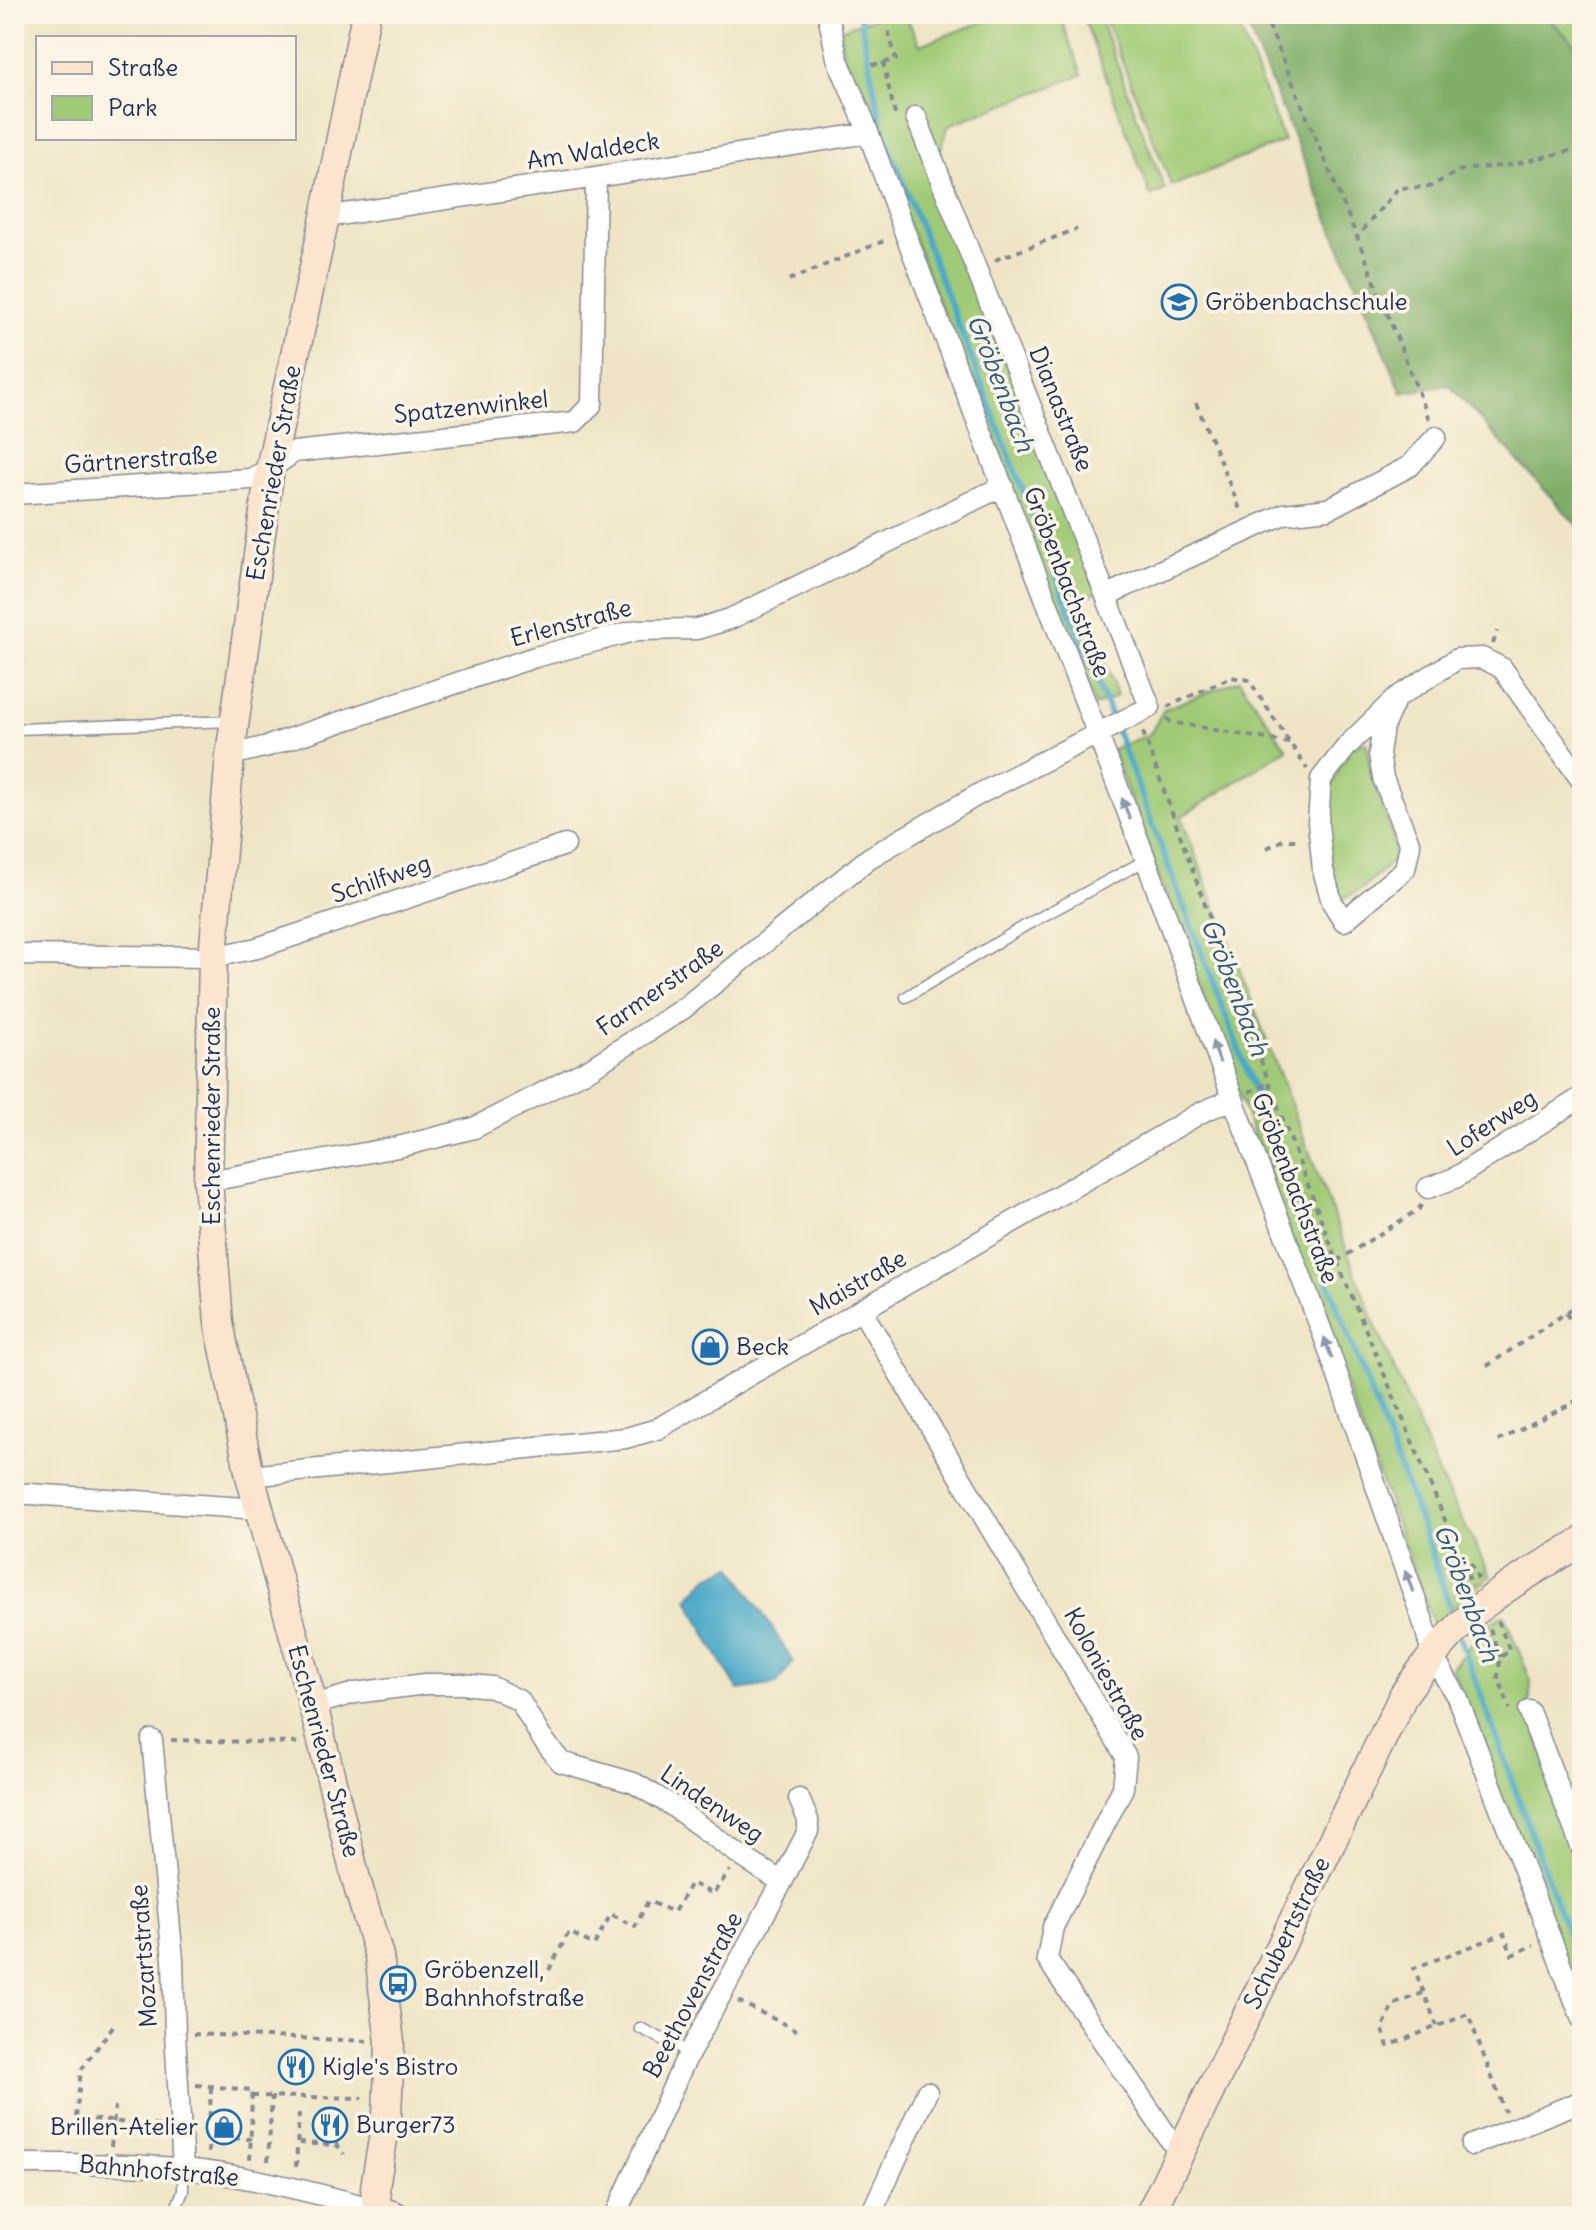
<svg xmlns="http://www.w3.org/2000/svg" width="1596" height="2230" font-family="Delius,sans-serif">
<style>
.green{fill:#a0ca76;stroke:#5e7c6a;stroke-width:2}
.forest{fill:#80ae67;stroke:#4e6e62;stroke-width:2}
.water{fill:#48a9c7;stroke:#326c92;stroke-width:2}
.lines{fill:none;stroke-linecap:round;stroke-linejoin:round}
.stream{stroke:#48a9c7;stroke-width:6}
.lane-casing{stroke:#858a92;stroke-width:13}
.street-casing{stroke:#858a92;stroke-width:23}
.secondary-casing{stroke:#858a92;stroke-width:31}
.path{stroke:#858a92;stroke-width:4;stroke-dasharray:6 6;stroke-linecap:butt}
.lane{stroke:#fff;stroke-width:10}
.street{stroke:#fff;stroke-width:20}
.secondary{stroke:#fbe5cf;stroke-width:28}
.oneway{fill:#8d97ae}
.labels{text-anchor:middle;stroke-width:7;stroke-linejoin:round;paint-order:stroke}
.street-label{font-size:24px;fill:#1b2f5e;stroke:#fcf5e5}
.poi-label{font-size:24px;fill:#1b2f5e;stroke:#fcf5e5;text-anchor:start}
.water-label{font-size:26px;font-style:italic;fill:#2b5a83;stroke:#fcf5e5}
</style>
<rect width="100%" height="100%" fill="#fcf5e5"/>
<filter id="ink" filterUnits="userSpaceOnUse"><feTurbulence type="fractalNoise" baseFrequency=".0125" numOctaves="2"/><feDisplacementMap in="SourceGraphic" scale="16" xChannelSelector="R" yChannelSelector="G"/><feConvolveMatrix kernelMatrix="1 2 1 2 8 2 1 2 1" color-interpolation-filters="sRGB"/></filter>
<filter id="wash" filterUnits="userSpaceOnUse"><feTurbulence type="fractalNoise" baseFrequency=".006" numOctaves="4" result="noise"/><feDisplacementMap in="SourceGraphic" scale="32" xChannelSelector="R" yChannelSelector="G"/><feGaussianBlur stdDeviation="1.8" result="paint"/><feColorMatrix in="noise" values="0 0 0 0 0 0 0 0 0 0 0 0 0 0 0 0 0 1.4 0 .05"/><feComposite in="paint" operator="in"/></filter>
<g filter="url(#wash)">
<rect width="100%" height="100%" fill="#efe5c6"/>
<path class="green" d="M886,14H905L920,45L1004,14H1059L1082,75L949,125L933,173L1097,591L1084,600L1117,696L1095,706L844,57L839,30Z
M1082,14H1098L1165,190L1151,196Z
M1103,14H1234L1284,141L1172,186Z
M1544,14H1582V51Z
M1239,680L1287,749L1181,817L1375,1324L1440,1477L1491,1576L1462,1599L1434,1626L1112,749L1150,734L1164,709Z
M1367,742L1371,774L1395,845L1393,860L1363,888L1345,898L1333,894C1330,867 1324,839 1325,813C1326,789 1341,764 1354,745Z
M1504,1615L1531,1681L1529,1711L1582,1866V2006L1452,1668L1488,1624Z"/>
<path class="forest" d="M1242,14H1544L1582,51V531L1449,385L1402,393Z"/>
<path class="water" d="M732,1566L793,1661L777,1684L738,1690L711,1644L688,1599L707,1578Z"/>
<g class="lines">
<path class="stream" d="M859,14L883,131L1117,732L1431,1550L1454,1620
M1460,1638L1582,1973"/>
</g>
</g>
<g filter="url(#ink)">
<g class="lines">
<g class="lane-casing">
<path id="lane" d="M19,729L232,721
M906,997L1028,924L1146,860
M640,2028L689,2052
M173,2216L183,2191V2169
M1399,2216L1403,2214"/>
</g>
<g class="street-casing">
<path id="street" d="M828,14L837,58L864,121L905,233L1146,860L1233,1099L1326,1342L1425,1627L1432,1655L1457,1697L1582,2019
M325,217L596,177L868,133
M14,494L250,479L270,469L294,452L575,422L592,404L596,177
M1107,595L1284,514L1328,509L1410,466L1436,437
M1396,698L1383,727L1379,754L1383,778L1410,845L1405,869L1344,921L1332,902L1323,870L1318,823L1321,779L1348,745L1396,698L1457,659L1482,658L1502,668L1582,781
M230,755L268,746L535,657L638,630L697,629L730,619L1003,486
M14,955L213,957L257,948L565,845
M208,1181L398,1147L474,1128L591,1068L684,1008L869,858L981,793L1150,707L916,117
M1428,1188L1455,1178L1582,1097
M862,1311L1126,1757L1123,1788L1053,1927L1047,1959L1170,2140L1183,2146
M250,1476L626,1438L657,1429L1202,1112L1233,1099
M14,1493L260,1509
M313,1705L355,1693L425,1684H462L492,1687L520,1701L541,1737L561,1762L634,1783L671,1805L741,1856L782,1882
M1529,1711L1582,1849
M152,1740L173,1960L175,2033L183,2169
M1472,2145L1582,2101
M14,2164C71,2164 129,2163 185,2169C250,2176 314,2192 377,2210L376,2216
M615,2216L683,2065L782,1882L808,1831V1820L799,1799
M870,2216L927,2092"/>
</g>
<g class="secondary-casing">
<path id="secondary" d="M366,14L325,217L270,469L230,755L213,957L208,1181L219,1323L250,1476L313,1705L357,1883L379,1956L390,2042L387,2116L375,2187L377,2210L395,2216
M1149,2216L1404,1694C1428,1660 1454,1627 1487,1602C1516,1579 1551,1561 1582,1541"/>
</g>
<path class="path" d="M1264,14L1357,237
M1578,14L1582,17
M883,62L896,119
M872,65L896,60L888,29
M995,260L1077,229
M789,280L886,240
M1196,403L1241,512
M1429,419L1357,237L1398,188L1429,187L1461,170L1510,165L1582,148
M1493,644L1497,631
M1167,707L1231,677L1249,680L1307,769
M1167,718L1171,722L1289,743
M1143,732L1269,1083L1337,1261L1463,1563L1470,1561L1479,1580
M1267,848L1283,840H1299
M1249,1092L1269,1083
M1337,1261L1419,1209L1421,1205
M1566,1313L1582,1340
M1487,1366L1582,1302
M1498,1441L1582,1398
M1463,1563L1472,1586
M1498,1621L1510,1651L1500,1657L1498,1677L1510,1709
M1490,1629L1500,1657
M171,1740L298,1743
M549,1970L569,1932L594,1945L611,1914L635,1927L648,1901L674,1912L691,1883L713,1894L730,1870
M1423,1993L1393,2005L1382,2029L1388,2046L1468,2014L1505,2112
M738,2001L798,2031
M113,2026L81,2070L76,2118L163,2126
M1437,2026L1414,1968L1504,1934L1512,1955L1534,1945
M193,2034L368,2041
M196,2085L252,2090L250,2161
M252,2096L363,2098
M210,2137L251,2139
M299,2143L337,2145L344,2154
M111,2147L115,2106
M208,2153L211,2087
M268,2161L272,2096
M296,2167L299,2113"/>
<use href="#lane" class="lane"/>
<use href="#street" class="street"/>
<use href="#secondary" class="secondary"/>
</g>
<defs><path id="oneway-solid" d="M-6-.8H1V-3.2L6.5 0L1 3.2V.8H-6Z" transform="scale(2)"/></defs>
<g class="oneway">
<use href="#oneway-solid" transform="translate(1126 809) rotate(-111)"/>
<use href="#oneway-solid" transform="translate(1216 1052) rotate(-110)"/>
<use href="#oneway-solid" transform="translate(1328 1348) rotate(-110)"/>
<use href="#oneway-solid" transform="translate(1409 1581) rotate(-109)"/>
</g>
</g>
<defs>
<g id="school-ring" transform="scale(1.8)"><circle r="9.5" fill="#fcf5e5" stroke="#1f6fb2" stroke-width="1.5"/><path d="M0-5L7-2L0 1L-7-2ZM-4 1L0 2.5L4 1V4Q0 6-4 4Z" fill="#1f6fb2"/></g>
<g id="shop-ring" transform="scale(1.8)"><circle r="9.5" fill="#fcf5e5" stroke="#1f6fb2" stroke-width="1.5"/><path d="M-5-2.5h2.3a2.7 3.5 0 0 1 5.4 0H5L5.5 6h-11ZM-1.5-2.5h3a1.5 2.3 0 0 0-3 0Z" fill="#1f6fb2"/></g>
<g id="bus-ring" transform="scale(1.8)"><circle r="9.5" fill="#fcf5e5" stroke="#1f6fb2" stroke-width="1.5"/><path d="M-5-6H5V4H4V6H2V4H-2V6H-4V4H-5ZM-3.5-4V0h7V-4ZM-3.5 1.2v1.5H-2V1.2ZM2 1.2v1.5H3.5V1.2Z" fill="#1f6fb2"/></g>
<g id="restaurant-ring" transform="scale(1.8)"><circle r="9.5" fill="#fcf5e5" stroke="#1f6fb2" stroke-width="1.5"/><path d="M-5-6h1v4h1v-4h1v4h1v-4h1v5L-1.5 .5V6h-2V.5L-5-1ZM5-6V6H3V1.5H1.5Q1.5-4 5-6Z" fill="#1f6fb2"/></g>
</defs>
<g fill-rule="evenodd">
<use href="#school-ring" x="1179" y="302"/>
<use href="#shop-ring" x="710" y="1347"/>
<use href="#bus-ring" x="398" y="1984"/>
<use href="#restaurant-ring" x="296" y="2067"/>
<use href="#restaurant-ring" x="330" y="2125"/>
<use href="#shop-ring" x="224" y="2127"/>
</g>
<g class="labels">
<g class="street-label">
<text transform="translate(593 151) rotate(-9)" y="8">Am Waldeck</text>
<text transform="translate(471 407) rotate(-6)" y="8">Spatzenwinkel</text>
<text transform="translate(1061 409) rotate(68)" y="8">Dianastraße</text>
<text transform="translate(141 460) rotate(-4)" y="8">Gärtnerstraße</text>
<text transform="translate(274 473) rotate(-80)" y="8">Eschenrieder Straße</text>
<text transform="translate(1067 582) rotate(69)" y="8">Gröbenbachstraße</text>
<text transform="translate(571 623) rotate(-15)" y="8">Erlenstraße</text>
<text transform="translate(381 879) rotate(-19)" y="8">Schilfweg</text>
<text transform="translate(660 988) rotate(-35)" y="8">Farmerstraße</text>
<text transform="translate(212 1116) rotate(-90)" y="8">Eschenrieder Straße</text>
<text transform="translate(1492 1123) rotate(-33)" y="8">Loferweg</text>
<text transform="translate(1295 1188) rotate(69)" y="8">Gröbenbachstraße</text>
<text transform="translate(858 1283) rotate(-30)" y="8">Maistraße</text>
<text transform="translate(1106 1674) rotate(61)" y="8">Koloniestraße</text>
<text transform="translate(324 1751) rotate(75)" y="8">Eschenrieder Straße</text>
<text transform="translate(712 1804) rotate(34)" y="8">Lindenweg</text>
<text transform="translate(1287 1933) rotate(-64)" y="8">Schubertstraße</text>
<text transform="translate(144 1956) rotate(-94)" y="8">Mozartstraße</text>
<text transform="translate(693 1995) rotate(-62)" y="8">Beethovenstraße</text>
<text transform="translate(159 2171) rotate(5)" y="8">Bahnhofstraße</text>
</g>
<g class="poi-label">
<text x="1205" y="310">Gröbenbachschule</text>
<text x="736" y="1355">Beck</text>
<text x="424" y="1978">Gröbenzell,<tspan x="424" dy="28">Bahnhofstraße</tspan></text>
<text x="322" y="2075">Kigle's Bistro</text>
<text x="356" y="2133">Burger73</text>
<text x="198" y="2135" text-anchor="end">Brillen-Atelier</text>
</g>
<g class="water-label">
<text transform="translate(1001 383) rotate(69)" y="9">Gröbenbach</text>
<text transform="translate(1235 987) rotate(69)" y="9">Gröbenbach</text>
<text transform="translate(1467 1593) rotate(70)" y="9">Gröbenbach</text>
</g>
</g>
<rect width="1596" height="2230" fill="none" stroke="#fcf5e5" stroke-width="48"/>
<rect x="36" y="36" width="260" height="104" fill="#fcf5e5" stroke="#a2a6af" stroke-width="2"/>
<rect x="52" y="62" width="40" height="12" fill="#fbe5cf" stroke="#a2a6af" stroke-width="2"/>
<text x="108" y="76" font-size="24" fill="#1b2f5e">Straße</text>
<rect x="52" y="96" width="40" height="24" fill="#a0ca76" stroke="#a2a6af" stroke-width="2"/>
<text x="108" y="116" font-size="24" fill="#1b2f5e">Park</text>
</svg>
